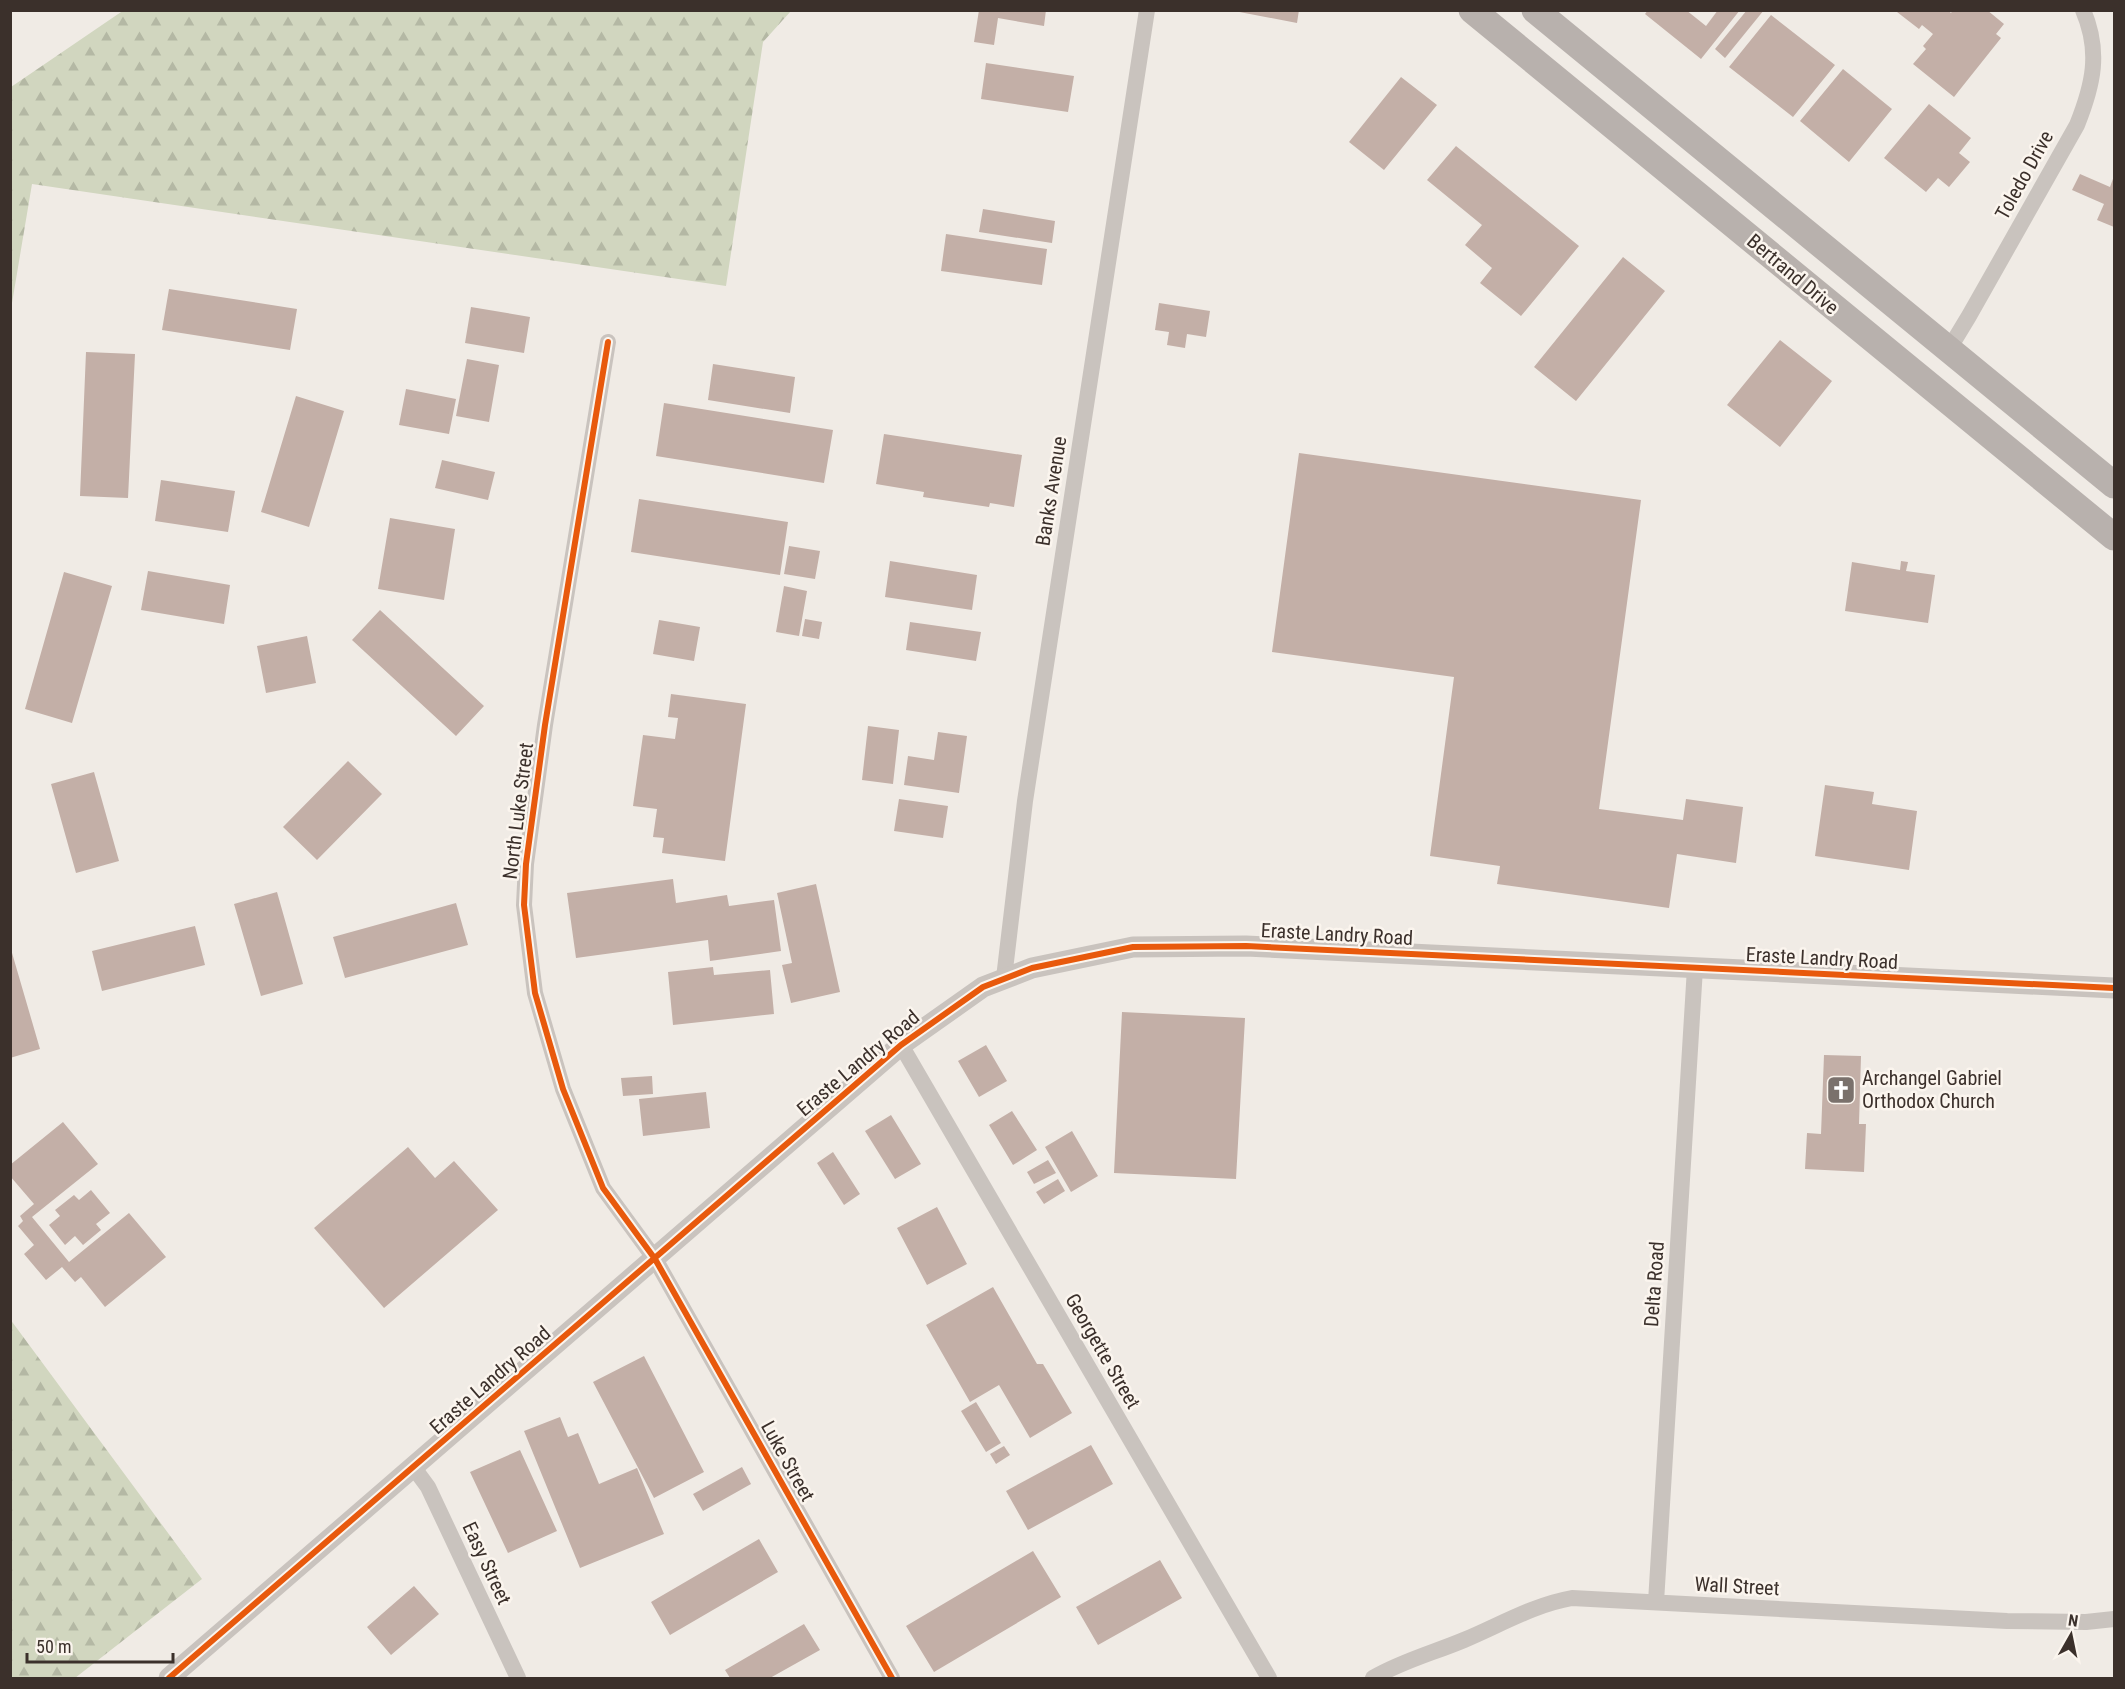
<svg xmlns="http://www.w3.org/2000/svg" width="2125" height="1689" font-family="'Roboto Condensed',sans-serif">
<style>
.forest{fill:url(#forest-firs)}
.building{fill:#c3afa7}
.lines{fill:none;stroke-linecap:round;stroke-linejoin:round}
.minor{stroke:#c9c3be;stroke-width:16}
.tertiary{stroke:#c9c3be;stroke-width:21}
.primary{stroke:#b8b1ad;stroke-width:27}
.cycleway-casing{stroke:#fbf5ee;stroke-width:10}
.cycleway{stroke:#e8590c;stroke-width:6}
.labels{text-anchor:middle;stroke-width:5;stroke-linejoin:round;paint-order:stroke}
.street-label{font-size:20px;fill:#3b302b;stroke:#fbf5ee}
.poi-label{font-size:20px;fill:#3b302b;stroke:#fbf5ee;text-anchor:start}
</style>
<defs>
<pattern id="forest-firs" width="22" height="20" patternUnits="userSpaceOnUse" patternTransform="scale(1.5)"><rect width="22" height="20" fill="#d1d6bf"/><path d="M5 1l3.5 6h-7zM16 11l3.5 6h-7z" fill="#b4b8a4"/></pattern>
</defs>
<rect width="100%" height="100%" fill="#f0ebe5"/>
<path class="forest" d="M124,10H791V11L763,42L726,286L32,184L11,309V87Z
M10,1319L202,1579L75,1678H11Z"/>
<path class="building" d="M979,10H1046L1044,26L998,18L994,45L974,42Z
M1229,10H1299L1297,23Z
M1648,10H1686L1706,26L1718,10H1740L1701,59L1645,14Z
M1747,10H1764L1725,58L1715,49Z
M1898,10H1948L1951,13L1953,10H1987L2004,24L1996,34L2001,38L1954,97L1913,64L1926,49L1923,46L1933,34L1922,25L1919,29L1897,12Z
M1771,15L1835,65L1793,117L1729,67Z
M986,63L1074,76L1068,112L981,99Z
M1843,69L1892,109L1849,162L1800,121Z
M1401,77L1437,105L1384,170L1349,142Z
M1929,104L1971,138L1959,153L1970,162L1949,187L1938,178L1926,192L1884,158Z
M1456,146L1579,246L1521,316L1480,283L1492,268L1465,245L1482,225L1427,180Z
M2080,174L2110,187L2114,176V227L2097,220L2104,204L2072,190Z
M983,209L1055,221L1052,243L979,232Z
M946,234L1047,249L1042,285L941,271Z
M1623,257L1665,291L1576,401L1534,367Z
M169,289L297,309L290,350L162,330Z
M1159,303L1210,311L1206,337L1187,334L1185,348L1167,345L1169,332L1155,330Z
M471,307L530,317L524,353L465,343Z
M1780,340L1832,381L1780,447L1727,405Z
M86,352L135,354L128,498L80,496Z
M467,359L499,365L489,422L456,416Z
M713,364L795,377L790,413L708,400Z
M406,389L456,399L449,434L399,425Z
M296,396L344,411L309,527L261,512Z
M664,403L833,430L824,483L656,456Z
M884,434L1022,455L1014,507L990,503L989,507L923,497L924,492L876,484Z
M1299,453L1641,500L1599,809L1683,820L1686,799L1743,807L1736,863L1677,854L1669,908L1497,884L1500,866L1430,856L1454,677L1272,652Z
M442,460L495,472L488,500L435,488Z
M161,480L235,491L228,532L155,521Z
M639,499L788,522L780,575L631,552Z
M390,518L455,529L444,600L378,589Z
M789,546L820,551L815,579L784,574Z
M890,561L977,575L972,610L885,597Z
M1901,561L1908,562L1906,571L1935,575L1928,623L1845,611L1852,562L1900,570Z
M148,571L230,585L224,624L141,610Z
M64,572L112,586L72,723L25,709Z
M784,586L807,591L799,636L776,632Z
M380,610L484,706L456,736L352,640Z
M805,619L822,622L819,639L802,636Z
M659,620L700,627L694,661L653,654Z
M910,622L981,632L976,661L906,650Z
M307,636L316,683L266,693L257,646Z
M671,694L746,704L725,861L662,853L664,838L653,837L657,809L633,806L643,735L675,739L678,718L668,717Z
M868,726L899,730L893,784L862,780Z
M938,732L967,736L959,793L904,785L908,756L934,760Z
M348,761L382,794L317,860L283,827Z
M94,772L119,861L76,873L51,784Z
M1825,785L1874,792L1872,804L1917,811L1909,870L1815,856Z
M899,799L948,806L943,838L894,831Z
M673,879L676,903L727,895L729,906L774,900L781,951L710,961L708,940L576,958L567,893Z
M816,884L840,992L791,1003L782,965L792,963L777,893Z
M277,892L303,984L261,996L234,904Z
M456,903L468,945L345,978L333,937Z
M195,926L205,965L102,991L92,951Z
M10,946L40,1049L10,1058Z
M713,967L714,975L770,970L774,1014L673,1025L668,972Z
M1122,1012L1245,1018L1236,1179L1114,1173Z
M986,1045L1007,1081L979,1097L958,1061Z
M1824,1055L1861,1056L1859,1124H1866L1864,1172L1805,1169L1807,1133L1821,1134Z
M652,1076L653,1094L623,1096L621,1078Z
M706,1092L710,1128L643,1136L639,1099Z
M1012,1111L1037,1150L1013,1165L989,1125Z
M891,1115L921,1164L895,1179L865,1131Z
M63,1122L98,1164L32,1217L69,1262L129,1213L166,1257L105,1307L81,1277L75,1282L62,1267L46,1280L24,1254L34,1245L18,1226L23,1221L20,1216L34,1204L10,1176V1165Z
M1072,1131L1098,1176L1071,1192L1045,1147Z
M408,1147L435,1178L454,1161L498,1210L384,1308L314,1228Z
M833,1152L860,1194L844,1205L817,1163Z
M1048,1160L1056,1173L1034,1184L1027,1172Z
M1058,1179L1065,1191L1044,1204L1036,1192Z
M91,1190L110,1213L96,1224L101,1230L83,1245L75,1236L65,1245L49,1225L60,1216L55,1210L74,1195L79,1200Z
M937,1207L967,1264L927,1285L897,1228Z
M993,1287L1037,1364H1043L1072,1413L1030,1438L999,1385L970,1402L926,1325Z
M644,1356L704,1472L654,1498L593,1382Z
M976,1402L1001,1443L986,1452L961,1411Z
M560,1417L568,1437L578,1433L599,1484L637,1468L664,1534L580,1568L524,1431Z
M1091,1445L1113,1484L1028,1530L1006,1491Z
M1004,1446L1010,1455L996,1464L990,1454Z
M520,1450L557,1531L508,1553L470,1472Z
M742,1467L751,1484L703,1511L693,1494Z
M759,1539L778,1572L670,1635L651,1602Z
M1033,1551L1061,1597L934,1672L906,1626Z
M1160,1560L1182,1598L1098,1645L1076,1607Z
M414,1586L439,1614L391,1655L367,1627Z
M804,1624L820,1650L770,1678H730L725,1670Z"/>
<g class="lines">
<path class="minor" d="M608,342L545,725L526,864L524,905L535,993L563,1089L603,1188L655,1259L892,1678
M1949,349L1969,316L2077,125C2093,85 2101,52 2083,10
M1004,978L1025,801L1147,10
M901,1045L1269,1678
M414,1468L428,1487L518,1678
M1656,1602L1695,968
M1373,1678C1402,1661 1433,1653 1464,1640C1500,1625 1533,1605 1572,1598L2007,1621L2086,1622L2114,1619"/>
<path class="tertiary" d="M169,1678L901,1045L983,987L1032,968L1133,947L1246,946L2114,988"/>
<path class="primary" d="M1472,10L2114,537
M1535,10L2114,485"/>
<g class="cycleway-casing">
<path id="cycleway" d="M608,342L545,725L526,864L524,905L535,993L563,1089L603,1188L655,1259L892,1678
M169,1678L901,1045L983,987L1032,968L1133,947L1246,946L2114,988"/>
</g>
<use href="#cycleway" class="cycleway"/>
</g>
<defs>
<g id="church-square" transform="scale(1.5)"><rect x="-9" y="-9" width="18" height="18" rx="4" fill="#7a716c" stroke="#fbf5ee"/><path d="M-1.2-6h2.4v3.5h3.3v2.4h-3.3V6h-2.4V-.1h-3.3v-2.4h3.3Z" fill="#fff"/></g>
</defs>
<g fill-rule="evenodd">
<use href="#church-square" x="1841" y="1090"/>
</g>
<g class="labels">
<g class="street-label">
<text transform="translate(2024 175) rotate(-61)" y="7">Toledo Drive</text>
<text transform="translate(1793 274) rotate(40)" y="7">Bertrand Drive</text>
<text transform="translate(1051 491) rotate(-81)" y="7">Banks Avenue</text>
<text transform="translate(518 811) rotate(-83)" y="7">North Luke Street</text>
<text transform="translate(1337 934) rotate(3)" y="7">Eraste Landry Road</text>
<text transform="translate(1822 958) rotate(3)" y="7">Eraste Landry Road</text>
<text transform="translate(858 1063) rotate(-40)" y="7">Eraste Landry Road</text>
<text transform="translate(1654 1284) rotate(-86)" y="7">Delta Road</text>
<text transform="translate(1103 1351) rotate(60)" y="7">Georgette Street</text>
<text transform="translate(490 1380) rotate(-41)" y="7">Eraste Landry Road</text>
<text transform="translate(788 1461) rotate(61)" y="7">Luke Street</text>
<text transform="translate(487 1563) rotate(65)" y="7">Easy Street</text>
<text transform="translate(1737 1586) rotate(3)" y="7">Wall Street</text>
</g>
<g class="poi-label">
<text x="1862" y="1085">Archangel Gabriel<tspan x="1862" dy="23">Orthodox Church</tspan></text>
</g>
</g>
<rect width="2125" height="1689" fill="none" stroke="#3b302b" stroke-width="24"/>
<g transform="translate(2071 1635) rotate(9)" stroke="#fbf5ee" stroke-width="4.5" paint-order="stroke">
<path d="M0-4.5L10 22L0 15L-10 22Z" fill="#3b302b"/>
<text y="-9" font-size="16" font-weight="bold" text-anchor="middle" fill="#3b302b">N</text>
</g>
<path d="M27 1653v9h146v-9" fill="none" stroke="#3b302b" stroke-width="3"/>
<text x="36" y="1653" font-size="18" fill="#3b302b" stroke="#fbf5ee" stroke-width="4.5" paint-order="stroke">50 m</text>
</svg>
